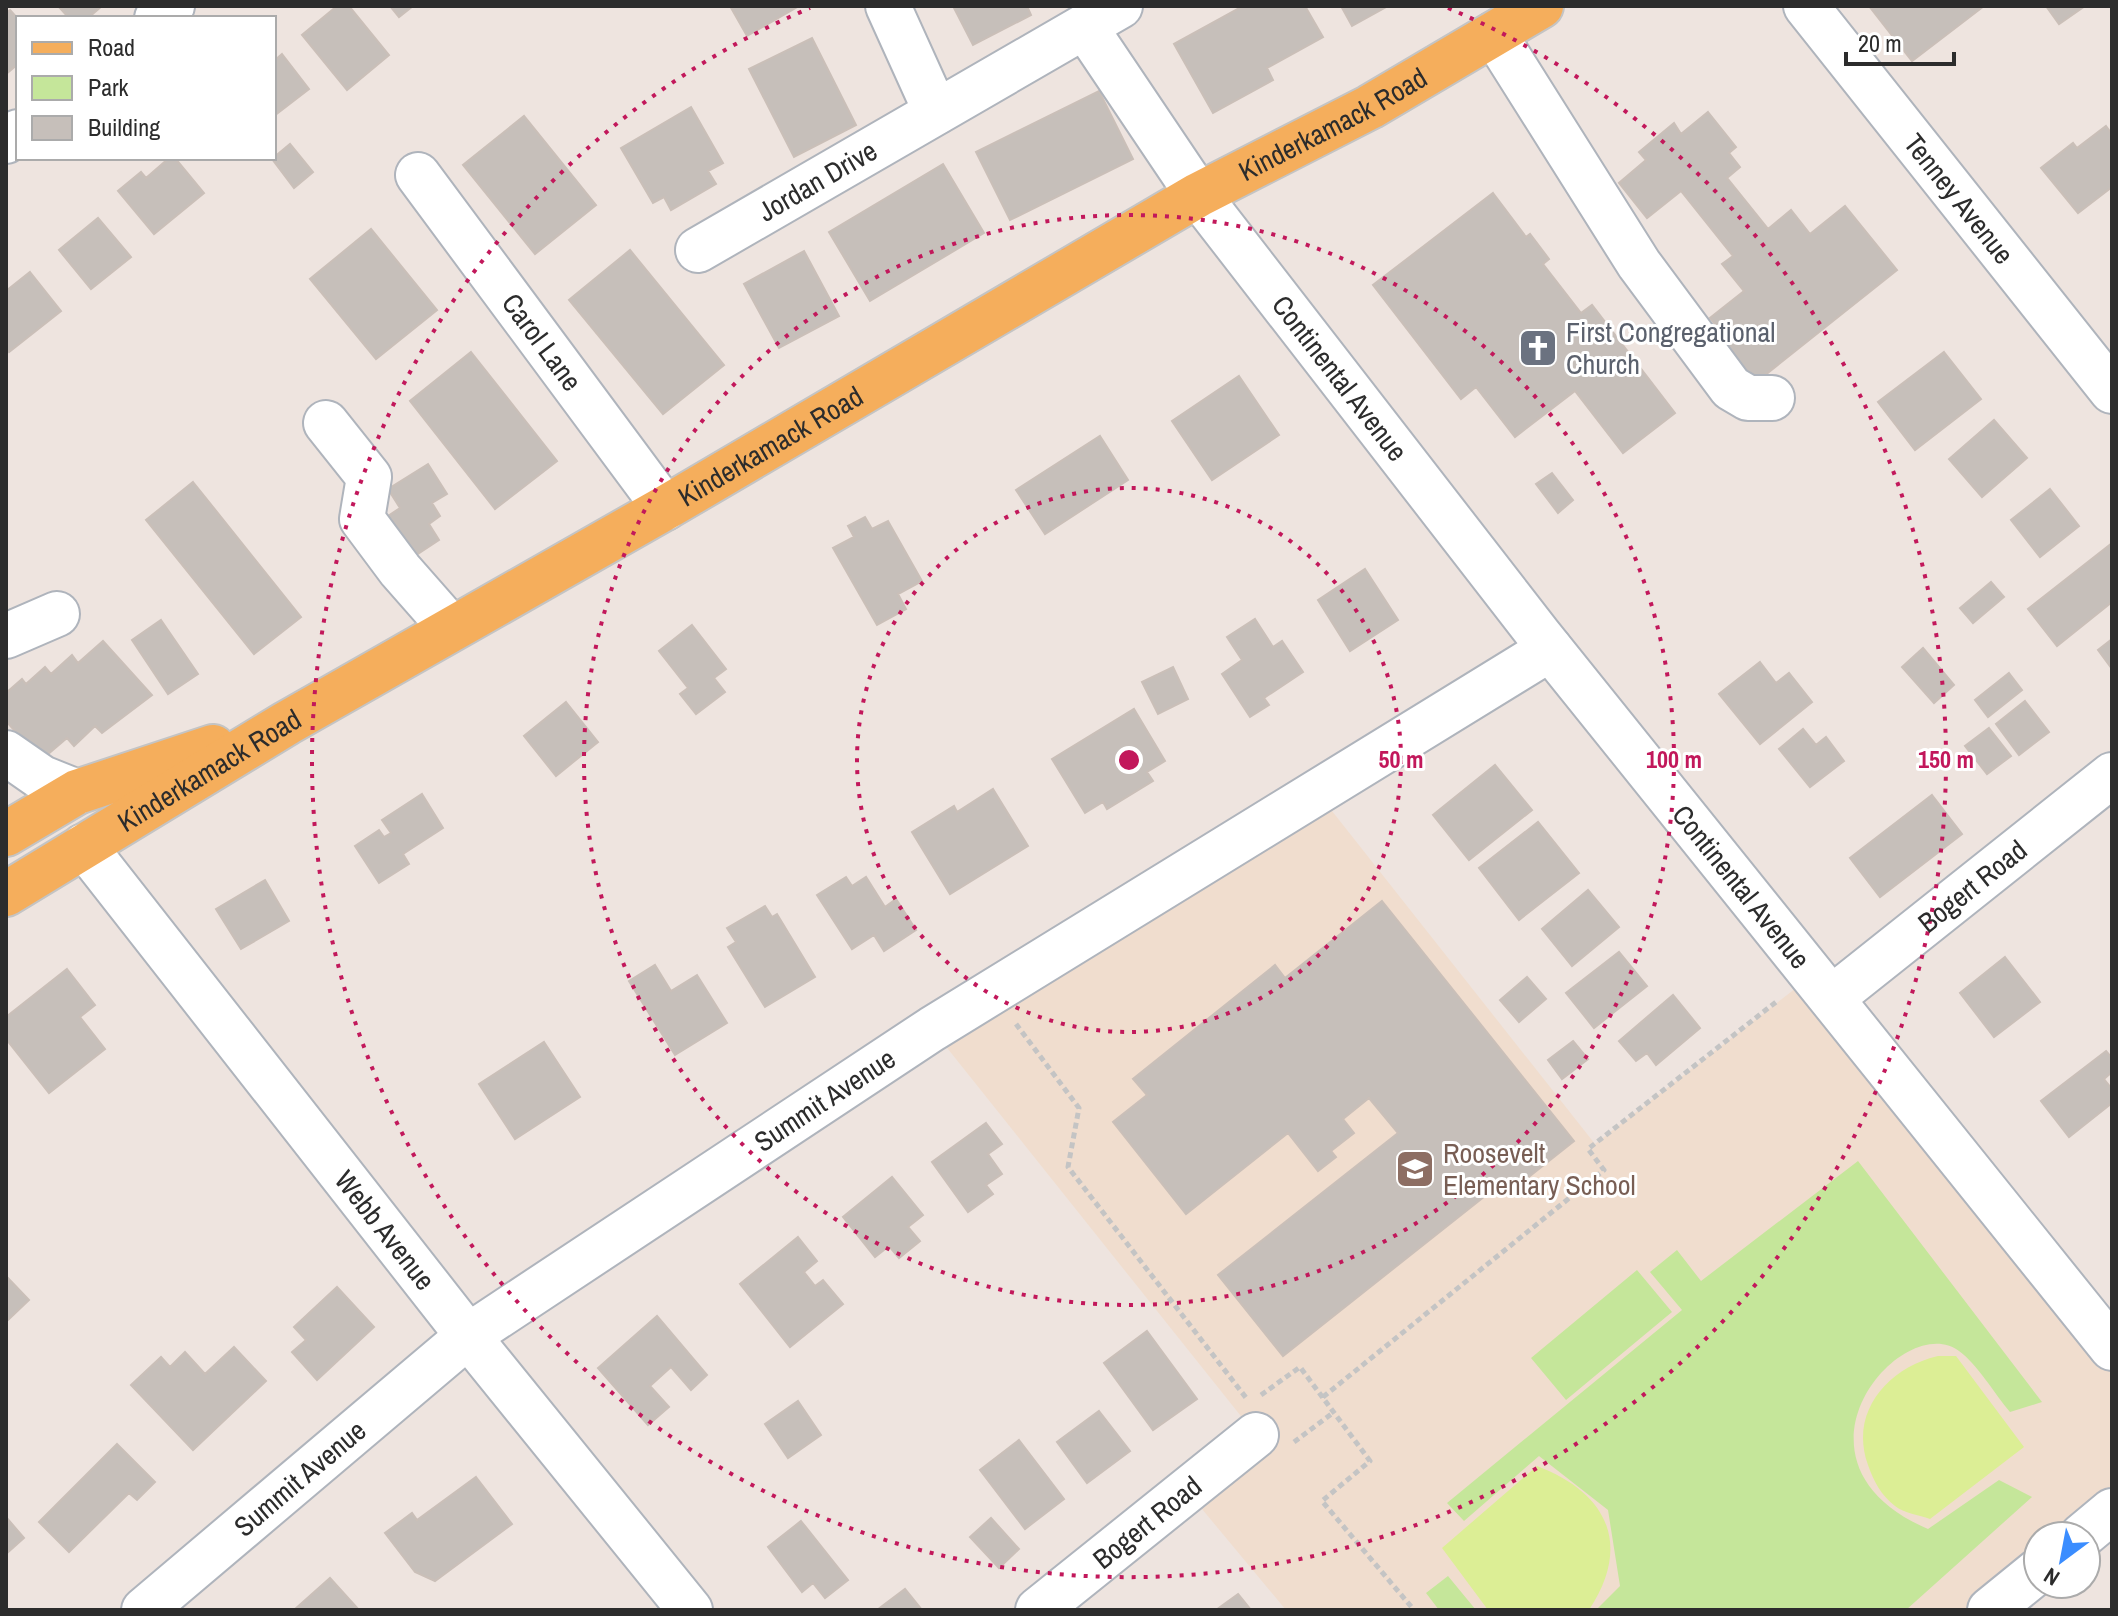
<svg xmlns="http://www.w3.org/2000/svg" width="2118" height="1616" font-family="'Archivo Narrow',sans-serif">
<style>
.education{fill:#f0ddce}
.green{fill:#c5e69a}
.pitch{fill:#dcee95}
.building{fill:#c6bfba;stroke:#cabfb8;stroke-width:2}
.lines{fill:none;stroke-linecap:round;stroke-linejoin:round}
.minor-casing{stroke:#afb4bc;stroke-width:48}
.major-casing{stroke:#c4c4c4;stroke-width:48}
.path{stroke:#c4c4c4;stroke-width:5;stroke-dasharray:6 4;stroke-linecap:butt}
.minor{stroke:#fff;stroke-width:44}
.major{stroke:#f5ae5c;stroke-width:44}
.ring{fill:none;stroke:#c2185b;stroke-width:4;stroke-dasharray:4 8}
.labels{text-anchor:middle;stroke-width:6;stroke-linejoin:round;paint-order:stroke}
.street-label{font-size:28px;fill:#2c2c2c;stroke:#fff}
.worship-label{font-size:28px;fill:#5b616d;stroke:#fff;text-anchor:start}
.education-label{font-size:28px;fill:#785e54;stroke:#fff;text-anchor:start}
.centre{fill:#c2185b;stroke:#fff;stroke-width:4}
.ring-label{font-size:24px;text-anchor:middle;font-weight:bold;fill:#c2185b;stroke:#fff;stroke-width:6;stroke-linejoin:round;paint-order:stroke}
</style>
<rect width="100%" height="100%" fill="#eee4df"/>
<path class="education" d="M1317,792L1595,1144L1814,974L2112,1349V1511L2082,1536H2038V1571L1990,1610H1286L1187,1491L1256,1435L932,1029Z"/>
<path class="green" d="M1858,1161L2042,1402L2010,1412C1994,1393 1978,1365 1959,1351C1903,1309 1771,1461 1928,1529L1999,1480L2032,1497L1906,1610H1596L1620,1586L1608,1510L1539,1456L1464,1521L1447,1503L1682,1310L1650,1272L1677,1250L1701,1281Z
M1637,1270L1672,1312L1566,1400L1531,1358Z
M1448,1576L1476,1610H1439L1426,1593Z"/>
<path class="pitch" d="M1938,1356H1956L2024,1447L1930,1519C1919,1515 1904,1513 1895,1506C1881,1495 1874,1482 1868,1465C1849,1413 1887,1368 1938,1356Z
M1537,1466C1608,1493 1632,1545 1589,1610H1488L1442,1548Z"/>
<path class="building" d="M58,6H102L88,18H69Z
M337,6H349L389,55L347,90L302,35Z
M390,6H413L399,17Z
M730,6H799L747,36Z
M953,6H1027L1031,15L973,45Z
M1243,6H1305L1323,37L1267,68L1273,80L1213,113L1174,44Z
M1341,6H1388L1352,26Z
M1869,6H1984L1912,61Z
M2046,6H2085L2059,24Z
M10,10L18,19V64L6,74V13Z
M812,38L856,125L794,157L749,69Z
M282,54L309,89L274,116V61Z
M1099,91L1133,159L1010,220L976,152Z
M691,107L723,163L708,171L716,184L671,210L664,197L653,203L621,148Z
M1708,112L1736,147L1729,153L1740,167L1727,178L1768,229L1791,210L1810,234L1845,206L1897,270L1745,391L1713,351L1727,339L1710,318L1744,291L1722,264L1733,256L1681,191L1647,218L1619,183L1646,160L1639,152L1674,123L1681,134Z
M524,116L596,205L535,254L463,165Z
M2106,126L2112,134V187L2078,213L2041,168L2073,143L2077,148Z
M290,144L313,172L294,188L272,159Z
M169,158H175L204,193L154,234L118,191L141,172L146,178Z
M943,164L984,233L870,301L829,232Z
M1493,193L1526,237L1530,234L1549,259L1543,264L1581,313L1592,305L1675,413L1623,453L1575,391L1515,437L1476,387L1461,399L1373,285Z
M98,218L131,257L91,289L59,250Z
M371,229L437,310L376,359L310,279Z
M630,250L724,365L663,414L569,300Z
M804,251L839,316L779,348L744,284Z
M30,272L61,311L9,352L6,348V291Z
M471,352L557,461L495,509L410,401Z
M1944,352L1981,399L1915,450L1878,402Z
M1239,376L1279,435L1212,480L1172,421Z
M1994,420L2027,458L1982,497L1949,459Z
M1100,436L1128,480L1045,534L1016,490Z
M428,464L447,494L432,503L440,516L429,524L439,540L404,563L379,522L400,508L388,489Z
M1552,473L1573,500L1558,513L1536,484Z
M193,482L301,617L254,654L146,520Z
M2050,489L2079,526L2040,557L2011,520Z
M865,517L872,529L888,521L922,581L898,594L906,609L877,625L833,548L854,537L848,526Z
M2112,543V602L2057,646L2028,609Z
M1365,569L1398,620L1350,651L1318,600Z
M1991,582L2004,597L1973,623L1960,608Z
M1255,619L1273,647L1282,641L1303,672L1264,698L1269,705L1250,717L1222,674L1242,660L1227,637Z
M161,620L198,674L168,694L132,640Z
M692,625L726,669L714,678L725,692L696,714L680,694L688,688L659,651Z
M2112,639V669L2098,650Z
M103,641L152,695L102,733L95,726L74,746L67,738L41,760L6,721V693L22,679L26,684L45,667L51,674L72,655L78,663Z
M1923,648L1954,685L1934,703L1902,667Z
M1760,662L1776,683L1789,673L1812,702L1760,744L1719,694Z
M1173,667L1188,699L1158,714L1142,682Z
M2009,673L2022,690L1988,717L1975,700Z
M2025,701L2049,732L2019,755L1996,724Z
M566,702L598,742L556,776L524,736Z
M1134,709L1165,761L1147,772L1153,781L1107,809L1103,802L1085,813L1052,759Z
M1989,728L2011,756L1987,774L1965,746Z
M1803,729L1816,745L1826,737L1844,761L1810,787L1779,749Z
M1495,765L1532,810L1469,860L1433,815Z
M993,789L1028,846L950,894L912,832L954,806L957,812Z
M422,794L443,828L403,854L409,864L379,883L355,846L379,830L384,837L391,833L382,820Z
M1932,795L1962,834L1880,897L1850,858Z
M1538,822L1579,873L1519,920L1479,868Z
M846,877L852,886L866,877L885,907L896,899L916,930L884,951L874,935L852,949L817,895Z
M265,880L289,921L241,949L216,909Z
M1588,890L1619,927L1572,966L1542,929Z
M1382,901L1574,1141L1511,1191L1504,1181L1283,1356L1218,1275L1398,1133L1369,1098L1343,1119L1354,1133L1331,1151L1336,1157L1318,1171L1288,1133L1186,1214L1113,1122L1147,1095L1133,1079L1275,965L1285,978Z
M765,906L772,917L777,914L815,977L765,1007L728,947L736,942L727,928Z
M1619,952L1647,986L1594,1028L1566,993Z
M2005,957L2040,1002L1994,1037L1960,993Z
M655,965L671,991L697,975L727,1023L675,1055L629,981Z
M67,969L95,1005L80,1017L105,1049L49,1093L6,1039V1017Z
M1527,977L1546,999L1519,1022L1500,1000Z
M1673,995L1700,1028L1656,1065L1647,1053L1636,1061L1619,1041Z
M1573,1041L1588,1059L1562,1079L1548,1060Z
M544,1042L580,1097L515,1139L479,1084Z
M2106,1051L2112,1058V1072L2104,1079L2112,1089V1103L2069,1137L2041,1101Z
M986,1123L1002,1144L988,1154L1002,1174L986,1185L993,1194L968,1212L932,1162Z
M892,1177L923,1215L908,1227L920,1241L899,1258L889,1246L875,1257L843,1217Z
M798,1237L817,1261L804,1272L815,1286L823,1280L843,1304L790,1347L740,1284Z
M6,1276L29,1300L6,1322Z
M337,1287L374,1327L317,1380L292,1352L306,1340L294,1327Z
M657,1316L707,1375L691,1390L671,1367L650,1386L669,1407L648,1425L598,1368Z
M1147,1331L1197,1399L1153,1430L1104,1363Z
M234,1347L266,1381L193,1450L131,1385L161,1357L170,1367L185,1352L205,1374Z
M798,1401L821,1435L788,1458L765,1424Z
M1099,1411L1130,1451L1087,1483L1057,1442Z
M1019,1440L1064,1499L1025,1529L980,1470Z
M117,1444L155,1482L137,1500L129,1493L69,1552L39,1522Z
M476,1477L512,1524L435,1581L415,1572L385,1533L412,1513L417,1520Z
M6,1517L24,1538L6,1554Z
M991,1518L1019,1549L999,1568L970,1537Z
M801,1521L848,1580L825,1598L813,1583L802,1592L768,1547Z
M330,1578L359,1610H294Z
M905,1589L922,1610H877Z
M1238,1594L1251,1610H1216Z"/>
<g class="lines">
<g class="minor-casing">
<g id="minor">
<path d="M888,6L936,112"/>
<path id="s1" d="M1806,6L2112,391"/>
<path d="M157,18L172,6"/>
<path id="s2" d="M1085,27L1198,195L1539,635L2112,1348"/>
<path d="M1494,34L1639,264L1731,388L1748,398H1772"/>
<path d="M6,141L18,132"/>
<path id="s3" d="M418,175L665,508"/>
<path id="s4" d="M698,250L1120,6"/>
<path d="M326,423L369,477L362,519L400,570L451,628"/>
<path d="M6,636L57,614"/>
<path d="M6,753L42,778L77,792"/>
<path id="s5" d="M84,846L468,1336L690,1610"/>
<path id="s6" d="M1833,997L2112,775"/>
<path d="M2082,1536L2112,1511"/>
<path id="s7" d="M144,1610L468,1336L932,1029L1550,649"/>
<path id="s8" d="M1038,1610L1256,1435"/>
<path d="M1990,1610L2038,1571"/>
</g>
</g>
<g class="major-casing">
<g id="major">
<path d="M6,834L77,792L213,747"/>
<path id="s9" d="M6,894L287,723L665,508L1198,195L1370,107L1541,6"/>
</g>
</g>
<path class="path" d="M1016,1024L1079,1108L1068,1167L1247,1399
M1261,1395L1300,1367L1370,1461L1322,1501L1414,1610
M1323,1397L1604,1170L1588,1149L1776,1002
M1294,1442L1334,1412"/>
<use href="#minor" class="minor"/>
<use href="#major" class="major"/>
</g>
<g class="ring">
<circle cx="1129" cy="760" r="272"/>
<circle cx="1129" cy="760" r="545"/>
<path d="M1448 8A817 817 0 1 1 810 8"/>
</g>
<defs>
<g id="church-square" transform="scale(2)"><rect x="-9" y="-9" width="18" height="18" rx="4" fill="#6b7280" stroke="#fff"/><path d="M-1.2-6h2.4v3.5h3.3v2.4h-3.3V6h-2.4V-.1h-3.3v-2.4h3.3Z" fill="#fff"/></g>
<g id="school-square" transform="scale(2)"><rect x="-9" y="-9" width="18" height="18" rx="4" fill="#8d6e63" stroke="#fff"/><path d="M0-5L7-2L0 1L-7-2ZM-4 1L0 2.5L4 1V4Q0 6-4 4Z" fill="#fff"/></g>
</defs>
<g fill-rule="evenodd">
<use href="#church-square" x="1538" y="348"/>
<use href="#school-square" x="1415" y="1169"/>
</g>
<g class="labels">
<g class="street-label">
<text dy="10" stroke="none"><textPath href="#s9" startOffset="1534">Kinderkamack Road</textPath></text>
<text dy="10" stroke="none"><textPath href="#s4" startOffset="138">Jordan Drive</textPath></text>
<text dy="10" stroke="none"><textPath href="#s1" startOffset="246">Tenney Avenue</textPath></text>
<text dy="10" stroke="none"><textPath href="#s3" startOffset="208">Carol Lane</textPath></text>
<text dy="10" stroke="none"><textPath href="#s2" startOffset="434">Continental Avenue</textPath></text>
<text dy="10" stroke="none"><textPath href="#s9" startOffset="886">Kinderkamack Road</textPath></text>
<text dy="10" stroke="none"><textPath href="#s9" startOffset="238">Kinderkamack Road</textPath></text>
<text dy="10" stroke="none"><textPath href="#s2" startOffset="1082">Continental Avenue</textPath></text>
<text dy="10" stroke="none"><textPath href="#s6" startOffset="178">Bogert Road</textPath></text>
<text dy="10" stroke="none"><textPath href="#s7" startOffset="852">Summit Avenue</textPath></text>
<text dy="10" stroke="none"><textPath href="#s5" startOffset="488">Webb Avenue</textPath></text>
<text dy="10" stroke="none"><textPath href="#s7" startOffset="204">Summit Avenue</textPath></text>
<text dy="10" stroke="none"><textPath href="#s8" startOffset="140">Bogert Road</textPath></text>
</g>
<g class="worship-label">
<text x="1566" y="342">First Congregational<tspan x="1566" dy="32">Church</tspan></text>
</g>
<g class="education-label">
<text x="1443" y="1163">Roosevelt<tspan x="1443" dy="32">Elementary School</tspan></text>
</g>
</g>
<circle cx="1129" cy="760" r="12" class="centre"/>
<g class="ring-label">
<text x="1401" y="768">50 m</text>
<text x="1674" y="768">100 m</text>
<text x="1946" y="768">150 m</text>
</g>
<rect width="2118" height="1616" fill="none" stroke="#2c2c2c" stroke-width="16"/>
<rect x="16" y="16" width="260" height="144" fill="#ffffff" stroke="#ababab" stroke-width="2"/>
<rect x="32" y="42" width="40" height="12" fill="#f5ae5c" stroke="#ababab" stroke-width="2"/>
<text x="88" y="56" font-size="24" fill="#2c2c2c">Road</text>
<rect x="32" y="76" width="40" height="24" fill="#c5e69a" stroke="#ababab" stroke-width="2"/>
<text x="88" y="96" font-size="24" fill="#2c2c2c">Park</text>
<rect x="32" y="116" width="40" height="24" fill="#c6bfba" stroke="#ababab" stroke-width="2"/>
<text x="88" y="136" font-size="24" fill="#2c2c2c">Building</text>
<g transform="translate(2062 1560) rotate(212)"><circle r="38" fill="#ffffff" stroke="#ababab" stroke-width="2"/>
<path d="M0-6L14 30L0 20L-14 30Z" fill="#3b8dff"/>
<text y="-12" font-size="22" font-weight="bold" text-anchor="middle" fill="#2c2c2c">N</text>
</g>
<path d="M1846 52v12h108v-12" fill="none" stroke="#2c2c2c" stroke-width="4"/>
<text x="1858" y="52" font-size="24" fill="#2c2c2c" stroke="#ffffff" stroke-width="6" paint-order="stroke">20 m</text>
</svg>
